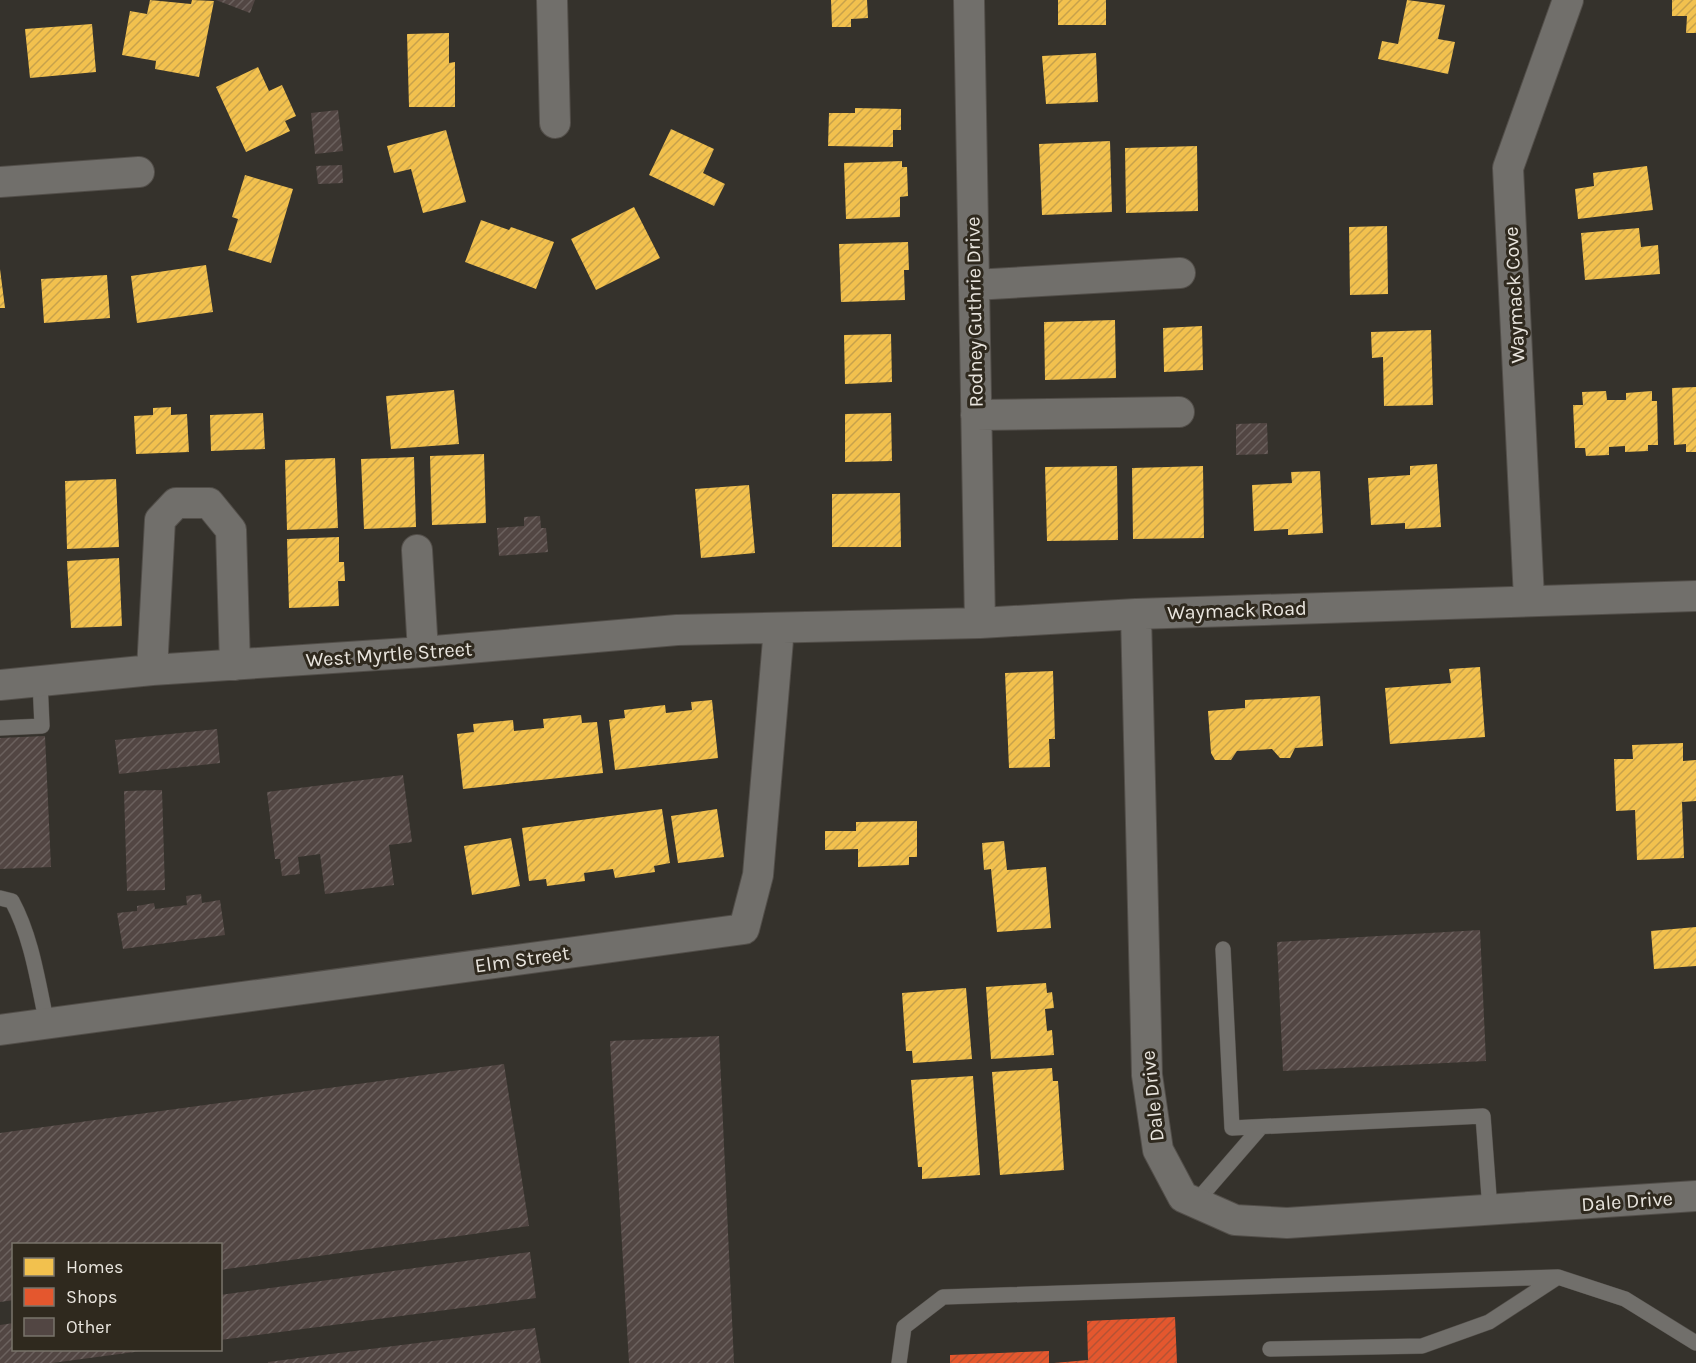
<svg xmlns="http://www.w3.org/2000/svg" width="1696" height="1363" font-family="Karla,sans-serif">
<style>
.homes{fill:url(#homes-hatch)}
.shops{fill:url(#shops-hatch)}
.building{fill:url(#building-hatch)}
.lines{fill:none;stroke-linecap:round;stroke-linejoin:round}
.lane-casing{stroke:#524e49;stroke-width:16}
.street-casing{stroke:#524e49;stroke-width:32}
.lane{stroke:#716f6b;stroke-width:15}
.street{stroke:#716f6b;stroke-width:30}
.labels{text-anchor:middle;stroke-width:6;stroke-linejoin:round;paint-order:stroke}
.street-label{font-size:20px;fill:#e9e5de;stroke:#2f291e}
</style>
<defs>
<pattern id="homes-hatch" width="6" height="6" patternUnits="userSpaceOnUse" patternTransform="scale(1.5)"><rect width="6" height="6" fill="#f2c14e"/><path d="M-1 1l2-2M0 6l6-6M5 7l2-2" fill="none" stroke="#c7a24b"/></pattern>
<pattern id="shops-hatch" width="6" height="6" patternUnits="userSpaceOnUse" patternTransform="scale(1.5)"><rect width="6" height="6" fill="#e4572e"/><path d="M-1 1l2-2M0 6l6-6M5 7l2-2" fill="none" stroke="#b55234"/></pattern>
<pattern id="building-hatch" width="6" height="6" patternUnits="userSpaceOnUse" patternTransform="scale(1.5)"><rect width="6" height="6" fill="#524643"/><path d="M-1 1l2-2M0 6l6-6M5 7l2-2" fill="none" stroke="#6b615e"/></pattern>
</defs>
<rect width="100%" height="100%" fill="#35322c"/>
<path class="homes" d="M150,0L191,4L192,0L214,1L199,77L155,69L156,61L122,55L130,11L147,14Z
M831,0H867L868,18L851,19V27H832Z
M1058,0H1106V25H1058Z
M1407,0L1445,5L1438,39L1455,42L1448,74L1378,59L1382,41L1398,44Z
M1672,0H1696V33H1686L1687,16H1672Z
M92,24L96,72L30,78L25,29Z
M449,33V63L455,62V107H409L407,34Z
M1096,53L1098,102L1046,104L1042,56Z
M258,67L269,91L282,85L296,116L285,121L290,131L246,152L216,87Z
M855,108L901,109V130H893V147L828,146L829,113H855Z
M671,129L714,149L703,173L725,184L714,206L649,175Z
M446,130L466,202L423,213L411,169L394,173L387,146Z
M1110,141L1112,212L1042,215L1039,144Z
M1197,146L1198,211L1126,213L1125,148Z
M902,161V167H907L908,196L900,197V217L846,219L844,163Z
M1647,166L1653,210L1578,219L1575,189L1594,186L1593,173Z
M245,175L293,189L271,263L228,250L238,219L232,217Z
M634,207L660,258L596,290L571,239Z
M481,220L509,230L511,227L554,242L536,289L465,262Z
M1387,226L1388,294L1350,295L1349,227Z
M1639,228L1641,247L1658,245L1660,274L1585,280L1581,233Z
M908,242L909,270H904L905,300L841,302L839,244Z
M206,265L213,312L137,323L131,276Z
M0,269L5,308H0Z
M107,275L110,318L44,323L41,279Z
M1115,320L1116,378L1045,380L1044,322Z
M1202,326L1203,370L1164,372L1163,328Z
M1431,330L1433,405L1384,406L1383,357L1372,358L1371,332Z
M891,334L892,382L845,384L844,335Z
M1696,387V452H1686V444L1674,445L1672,388Z
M454,390L459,444L391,449L386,396Z
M1606,391L1607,400H1626V393L1652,391V401H1657L1658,445H1648V451L1625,452V446L1609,447V455L1586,456L1585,448H1575L1573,405H1583L1582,392Z
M171,407V415L187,414L189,452L136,454L134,416L153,415V408Z
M263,413L265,449L211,451L210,415Z
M891,413L892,461L845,462V414Z
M484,454L486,523L432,525L430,456Z
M414,457L416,527L364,529L361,459Z
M335,458L338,528L287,530L285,460Z
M1437,464L1441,527L1405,529V523L1371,525L1368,478L1410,475V466Z
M1117,466L1118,540L1047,541L1045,467Z
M1203,466L1204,538L1133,539L1132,468Z
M1320,471L1323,533L1288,535V529L1254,531L1252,485L1292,483L1291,472Z
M116,479L119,547L67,549L65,481Z
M749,485L755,553L701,558L695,489Z
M900,493L901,547H832V494Z
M339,537V562H344L345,581H338L339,606L289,608L287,539Z
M119,558L122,626L71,628L67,561Z
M1480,667L1485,737L1390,744L1385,688L1451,683L1449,669Z
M1053,671L1055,739H1049L1050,767L1009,768L1005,673Z
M1320,696L1323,746L1295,748L1290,758H1280L1272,749L1237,751L1231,760H1215L1211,753L1208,711L1245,708V700Z
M712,700L718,758L615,770L609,720L625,718L624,710L665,705L666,713L692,710L691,702Z
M581,715L582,723L597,722L603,773L463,789L457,734L474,732L473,724L513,720L514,731L544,728L543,719Z
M1683,743V761L1696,760V801L1682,802L1684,858L1637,860L1635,810L1616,811L1614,759H1633L1632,745Z
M662,809L670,863L654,866L655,872L615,878L613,869L584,873L585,881L547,886L546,879L529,881L522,828Z
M717,809L724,857L678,863L671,816Z
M917,821V857H909V865L858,867V849L825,850V831H856V822Z
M511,838L520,886L472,895L464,846Z
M1004,841L1007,870L1046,867L1051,928L997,932L991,869L984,870L982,843Z
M1696,927V966L1654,969L1651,931Z
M1046,983L1047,993L1052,992L1054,1008L1045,1009L1047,1031L1052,1030L1054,1055L991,1059L986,987Z
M966,988L972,1059L913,1063L912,1051H906L902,993Z
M1052,1068L1053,1081H1058L1064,1170L1000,1175L992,1072Z
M973,1076L980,1175L922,1179V1167H918L911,1080Z"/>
<path class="shops" d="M1175,1317L1177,1363H1054L1088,1360L1087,1321Z
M1049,1351V1363H950V1355Z"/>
<path class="building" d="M216,0H255L250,13Z
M338,110L343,151L315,154L311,113Z
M342,165L343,183L318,184L316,166Z
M1267,423L1268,454L1236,455V424Z
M540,516L541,528H546L548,552L499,556L497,528L524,526V517Z
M217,729L220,763L119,774L115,740Z
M45,736L51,867L0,869V738Z
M403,775L412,842L389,845L394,885L325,894L320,854L298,857L300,874L282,876L280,859H275L267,792Z
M162,790L165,890L127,891L124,791Z
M201,894L202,903L220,900L225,935L123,949L117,913L137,911V906L154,903L155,909L187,905L186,896Z
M1480,930L1486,1061L1283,1071L1277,942Z
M719,1036L734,1363H629L610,1041Z
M504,1064L529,1226L220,1270V1244H14V1300L0,1302V1133Z
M530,1252L536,1298L220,1340V1295Z
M14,1323V1350L142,1351L52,1363H0V1325Z
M535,1328L541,1363H268V1362Z"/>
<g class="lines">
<g class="lane-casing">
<path id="lane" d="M0,728L42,726L40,681
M0,898L12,901C32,938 38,983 47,1024
M1223,949L1232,1128L1483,1116L1490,1210
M1195,1203L1261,1127
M1270,1349L1422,1346L1489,1322L1558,1277
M899,1363L904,1327L943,1297L1558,1277L1625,1299L1696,1343"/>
</g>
<g class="street-casing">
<path id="street" d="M552,0L555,123
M969,0L980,623
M0,182L139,172
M974,285L1180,273
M976,415L1179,412
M417,550L423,652
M1529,599L1508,168L1568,0
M1136,614L1147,1075L1158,1150L1183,1197L1235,1220L1287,1223L1696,1196
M152,670L160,520L176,503H209L231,530L235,665
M0,685L152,670L423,652L677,630L980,623L1136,614L1696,596
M0,1030L744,929L758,875L779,628"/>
</g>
<use href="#lane" class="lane"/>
<use href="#street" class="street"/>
</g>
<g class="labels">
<g class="street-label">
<text transform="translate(1514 295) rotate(-93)" y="7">Waymack Cove</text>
<text transform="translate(974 312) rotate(-91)" y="7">Rodney Guthrie Drive</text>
<text transform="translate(1237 610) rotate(-2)" y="7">Waymack Road</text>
<text transform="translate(389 654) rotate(-4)" y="7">West Myrtle Street</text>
<text transform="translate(522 959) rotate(-8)" y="7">Elm Street</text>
<text transform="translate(1152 1096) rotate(-96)" y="7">Dale Drive</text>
<text transform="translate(1627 1201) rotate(-4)" y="7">Dale Drive</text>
</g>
</g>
<rect x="12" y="1243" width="210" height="108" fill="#2f291e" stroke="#79746b" stroke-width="1.5"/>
<rect x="24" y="1258" width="30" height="18" fill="#f2c14e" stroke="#79746b" stroke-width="1.5"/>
<text x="66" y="1273" font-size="18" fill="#e9e5de">Homes</text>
<rect x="24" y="1288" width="30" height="18" fill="#e4572e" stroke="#79746b" stroke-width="1.5"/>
<text x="66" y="1303" font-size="18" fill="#e9e5de">Shops</text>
<rect x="24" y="1318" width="30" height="18" fill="#524643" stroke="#79746b" stroke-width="1.5"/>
<text x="66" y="1333" font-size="18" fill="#e9e5de">Other</text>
</svg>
